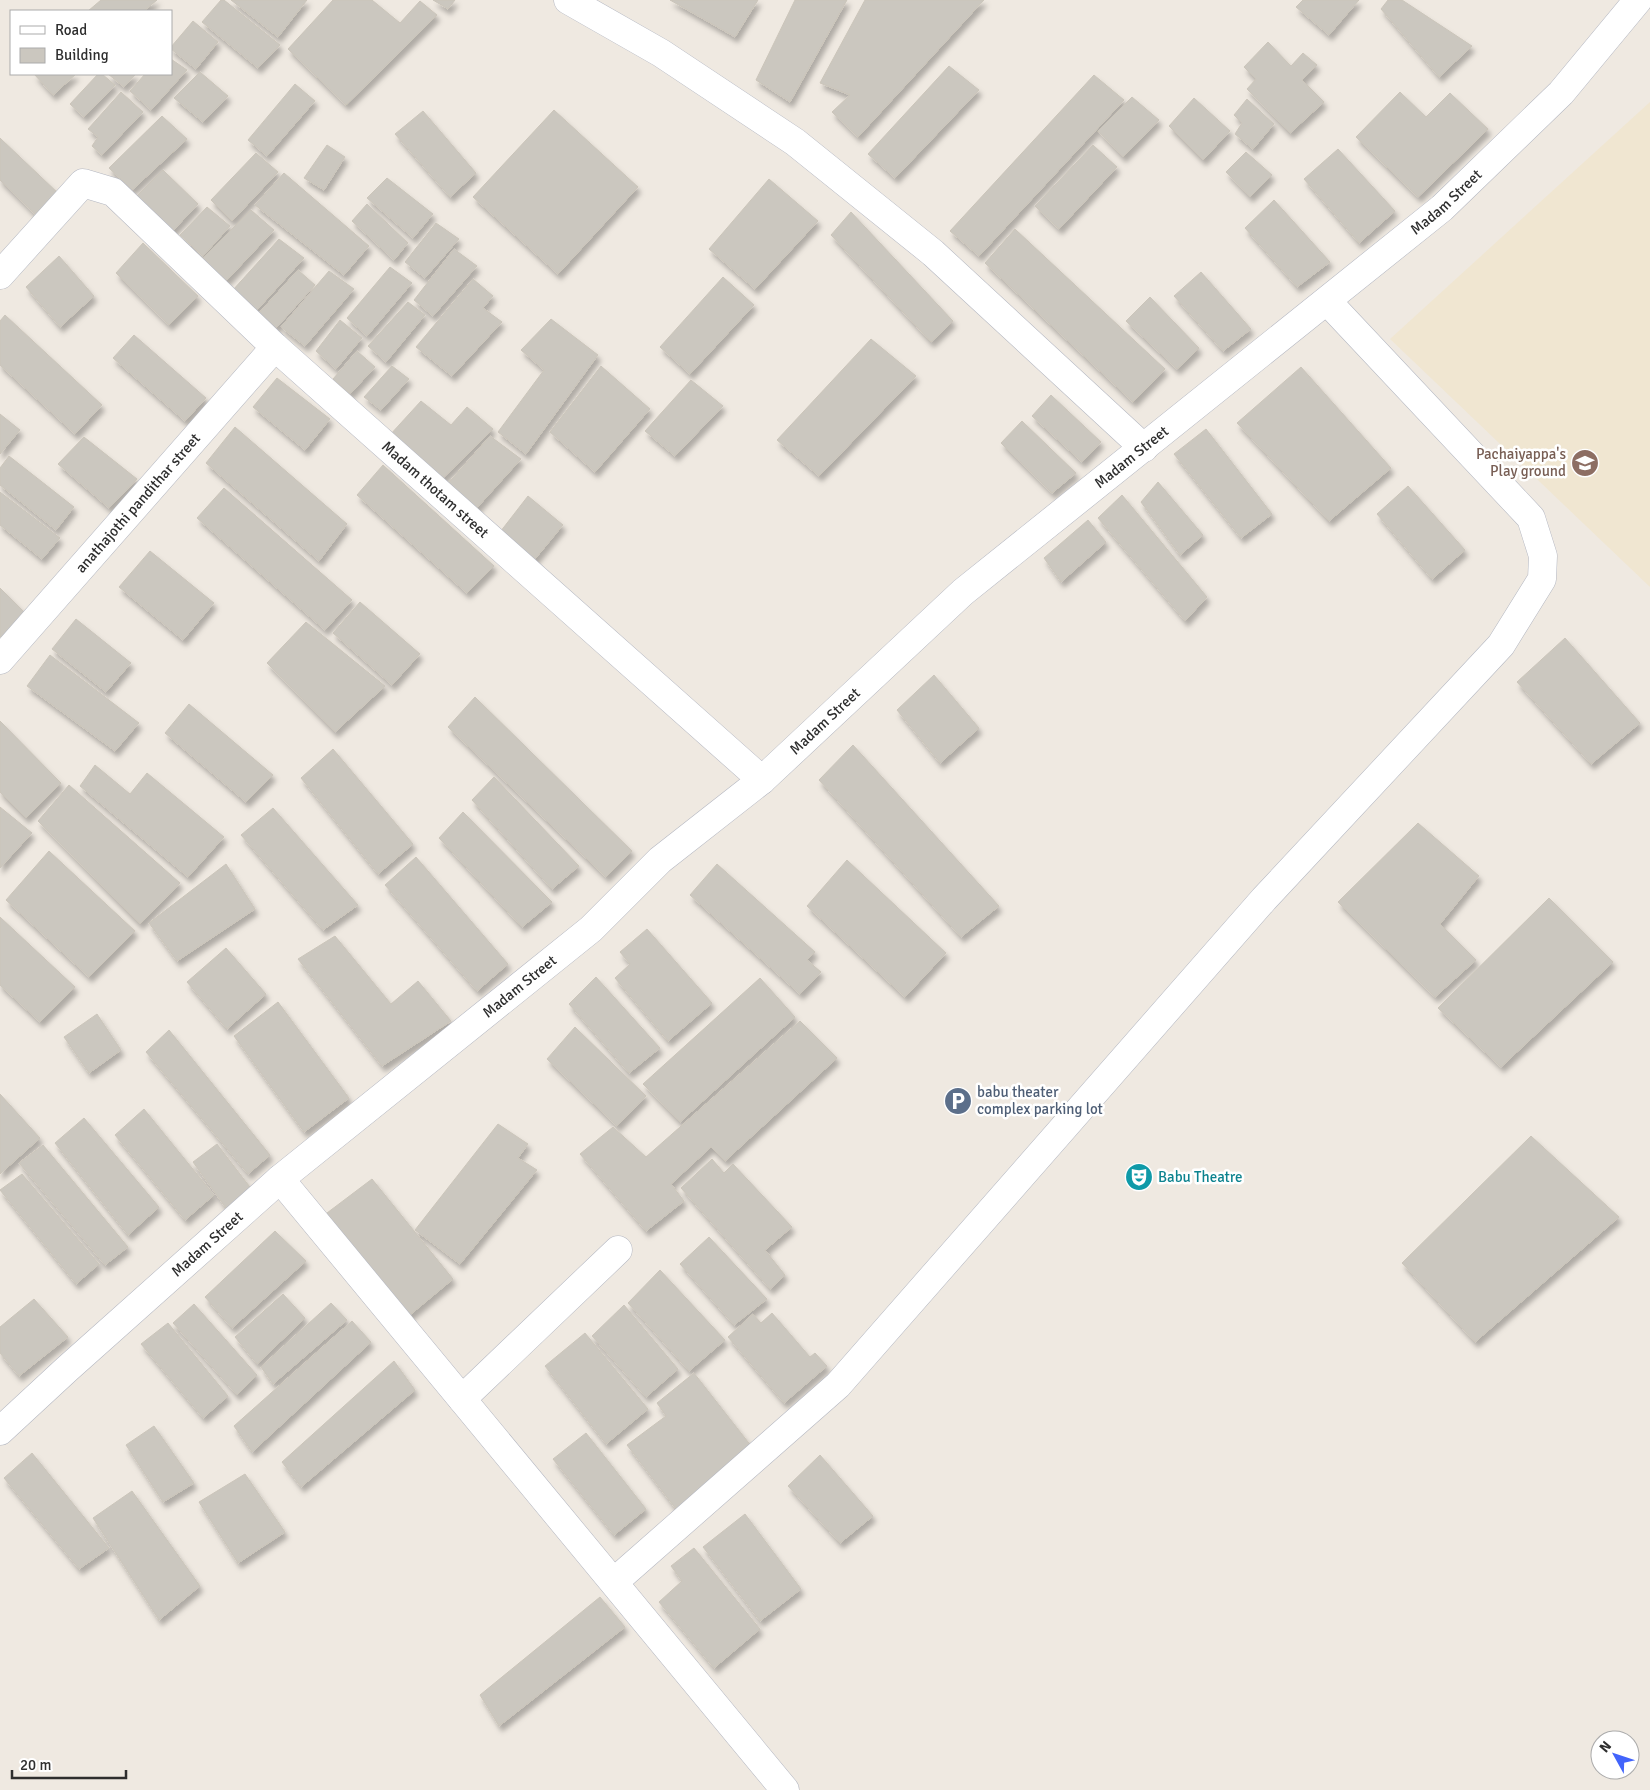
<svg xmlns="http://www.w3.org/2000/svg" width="1650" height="1790" font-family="Signika,sans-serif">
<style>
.education{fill:#f0e6d1}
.building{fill:#cbc7bf;stroke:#cbc5ba;filter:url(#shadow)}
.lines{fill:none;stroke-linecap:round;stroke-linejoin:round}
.minor-casing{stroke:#b4b7c1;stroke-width:29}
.tertiary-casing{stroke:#b4b7c1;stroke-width:29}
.minor{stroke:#fff;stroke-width:28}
.tertiary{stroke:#fff;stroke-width:28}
.labels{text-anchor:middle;stroke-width:5;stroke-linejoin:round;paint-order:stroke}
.street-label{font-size:15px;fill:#2e2e2e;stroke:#fff}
.education-label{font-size:15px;fill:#785e54;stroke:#fff;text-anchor:end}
.service-label{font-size:15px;fill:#4e5e75;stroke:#fff;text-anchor:start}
.culture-label{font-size:15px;fill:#0d838f;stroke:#fff;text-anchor:start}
</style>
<defs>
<filter id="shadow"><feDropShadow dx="3" dy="5.5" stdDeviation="2.5" flood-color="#0004"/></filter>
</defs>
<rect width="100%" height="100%" fill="#efe9e1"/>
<path class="education" d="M1650,102V587L1390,339Z"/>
<path class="building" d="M101,0H157L144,11H88Z
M221,0H224L280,45L258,68L202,22Z
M231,0H307L278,37Z
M333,0H372L400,23L420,1L437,15L346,105L288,49Z
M433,0H455L448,9Z
M670,0H758L735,37Z
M795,0H847L790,102L756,80Z
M865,0H984L858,137L832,112L850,95L820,83Z
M1303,0H1359L1329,35L1296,7Z
M1388,0H1402L1472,46L1439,77L1381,9Z
M193,21L218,42L196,69L171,49V47Z
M1268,42L1291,66L1303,53L1317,65L1302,80L1324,102L1290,133L1247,89L1256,79L1244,67Z
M171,59L187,70L151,110L130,91L145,74H171Z
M949,66L979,90L895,178L868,154Z
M200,72L228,96L203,122L174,98Z
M34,74H76L53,95Z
M98,74H102L115,85L84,117L70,104Z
M108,74H136L124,87Z
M1094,75L1124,100L979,256L950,231Z
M295,84L315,101L267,156L248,140Z
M121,92L143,112L102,155L92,146L98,137L88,129Z
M1400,92L1426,117L1450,93L1488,129L1418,197L1356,137Z
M1132,97L1159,120L1123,157L1098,131Z
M1194,98L1230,131L1203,160L1169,126Z
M1247,99L1274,124L1253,149L1235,134L1242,123L1234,115Z
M554,110L638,187L558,274L473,197Z
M423,111L476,173L450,197L395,134Z
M162,116L187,139L132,190L109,168Z
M0,138L59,194L37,216L0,180Z
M327,145L345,157L324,190L304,178Z
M1093,145L1117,167L1059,229L1035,206Z
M1338,149L1395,211L1359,243L1304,179Z
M1246,152L1272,175L1250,197L1226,172Z
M256,153L278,172L232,221L211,200Z
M163,170L198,204L167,237L130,203Z
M284,173L369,246L344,275L255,205Z
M387,178L433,214L413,238L367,198Z
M769,179L818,221L755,289L709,249Z
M1274,200L1330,262L1297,287L1245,228Z
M367,204L408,243L394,260L352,221Z
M207,207L230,226L203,256L180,235Z
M251,210L274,230L226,281L201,260Z
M851,212L953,321L931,342L831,235Z
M436,223L459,239L425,278L405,262Z
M1015,229L1165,369L1133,402L985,263Z
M279,239L304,258L256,311L232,291Z
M143,243L198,296L169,325L116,273Z
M454,249L477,266L433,316L414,300Z
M59,256L94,296L60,327L26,287Z
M390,267L412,283L367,336L347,318Z
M298,270L315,285L276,328L259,313Z
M329,271L354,289L305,346L281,327Z
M1201,272L1251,329L1223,351L1174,296Z
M723,277L754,305L690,374L660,347Z
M473,279L493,296L483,308L502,322L452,376L416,347Z
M1150,297L1199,348L1177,369L1126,321Z
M408,302L425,315L386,362L368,346Z
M5,315L102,405L75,434L0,365V321Z
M551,319L598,355L526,454L498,432L544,370L521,350Z
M340,320L362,338L336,369L316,351Z
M134,335L206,398L185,421L113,358Z
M871,339L916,376L819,476L777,440Z
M357,351L375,367L350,394L333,379Z
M392,366L409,379L381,410L364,397Z
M601,366L650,409L595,472L550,432Z
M1301,367L1391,468L1329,521L1237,423Z
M277,378L330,419L305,450L253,407Z
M691,380L723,406L675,456L645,431Z
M1051,395L1101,442L1082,462L1032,416Z
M421,401L451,425L467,407L493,429L440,481L389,436Z
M0,414L20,430L0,454Z
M1022,421L1076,473L1052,493L1001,443Z
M235,427L347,524L319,561L206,463Z
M1206,429L1272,514L1241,538L1174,454Z
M490,436L521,459L474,511L444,488Z
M84,437L137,479L109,508L58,464Z
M9,456L74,507L56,530L0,485V468Z
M383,465L494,566L467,593L357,495Z
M1158,482L1203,535L1180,555L1141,502Z
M1408,486L1465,550L1432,579L1377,514Z
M224,488L352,600L325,630L197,518Z
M0,492L60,538L42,559L0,525Z
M1122,495L1207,597L1185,621L1098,518Z
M528,496L563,525L530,565L497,536Z
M1088,520L1106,542L1061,582L1044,558Z
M150,551L214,603L183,640L119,587Z
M0,588L26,614L1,637L0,636Z
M360,602L420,654L392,685L333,633Z
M76,619L131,663L106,692L52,649Z
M306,622L385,686L335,732L267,663Z
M1565,638L1640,723L1591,764L1517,682Z
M50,655L139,723L115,751L27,686Z
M934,675L979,728L940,763L897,710Z
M475,697L632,851L606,877L448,727Z
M189,704L273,775L246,802L165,733Z
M0,721L61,783L26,818L0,792Z
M853,745L999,906L961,937L819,780Z
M333,749L413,844L378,874L301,778Z
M95,765L130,794L147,773L224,837L188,877L80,786Z
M494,777L579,866L552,889L472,800Z
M69,785L180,883L140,924L38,821Z
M0,807L32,833L0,868Z
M273,808L358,905L323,930L241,835Z
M463,812L552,902L522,927L439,838Z
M1418,823L1479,876L1440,924L1476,960L1435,997L1338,902Z
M49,851L135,931L89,977L6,900Z
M416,857L508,964L477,991L385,885Z
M847,860L946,953L905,997L807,906Z
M226,864L255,909L177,961L149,923Z
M717,864L815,952L807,960L821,972L800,994L690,895Z
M1549,898L1613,962L1501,1067L1438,1008Z
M0,917L75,987L40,1022L0,985Z
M647,929L712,1003L668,1041L615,978L630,964L620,952Z
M335,936L391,1004L418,981L451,1021L382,1066L298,959Z
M226,948L266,994L227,1029L187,982Z
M596,977L660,1048L629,1073L569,1004Z
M760,978L795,1017L680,1122L643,1084Z
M278,1002L349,1098L304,1132L234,1036Z
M97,1014L121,1050L89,1073L64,1037Z
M800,1021L837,1058L725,1161L711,1147L671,1184L684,1201L646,1231L580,1154L613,1127L646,1157Z
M575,1027L646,1096L617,1126L547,1059Z
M169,1030L270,1155L248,1174L146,1052Z
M0,1094L40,1138L0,1174Z
M144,1109L214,1195L185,1220L115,1135Z
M84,1118L159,1207L128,1235L55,1143Z
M498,1124L528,1144L518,1158L537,1170L460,1264L415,1230Z
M1531,1136L1619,1217L1475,1342L1402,1263Z
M217,1144L253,1191L228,1211L193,1162Z
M43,1145L128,1247L105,1265L19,1163Z
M712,1159L724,1173L733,1164L792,1227L765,1250L785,1275L770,1289L681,1188Z
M22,1174L99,1264L76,1284L0,1190Z
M372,1179L453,1279L405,1319L323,1216Z
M275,1231L306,1261L232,1328L205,1297Z
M709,1237L767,1299L734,1325L680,1264Z
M660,1270L725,1340L689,1371L628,1303Z
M283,1294L305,1318L257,1364L235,1337Z
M34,1299L68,1337L19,1376L0,1353V1327Z
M331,1303L347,1320L273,1384L261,1367Z
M194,1304L257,1375L237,1395L173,1323Z
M624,1305L678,1369L646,1397L592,1336Z
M772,1313L810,1357L815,1353L827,1366L784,1403L728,1337L753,1314L761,1323Z
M352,1321L371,1342L252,1452L234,1426Z
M168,1323L228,1396L203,1418L141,1344Z
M585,1333L648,1409L606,1444L545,1366Z
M394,1361L415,1390L301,1487L282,1462Z
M694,1373L752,1447L676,1509L627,1445L666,1416L657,1403Z
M154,1426L194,1483L163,1502L126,1445Z
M586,1433L646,1509L614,1535L553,1459Z
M32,1453L109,1548L79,1569L4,1478Z
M820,1455L873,1516L840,1543L788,1486Z
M245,1474L285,1532L238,1563L199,1502Z
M132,1491L200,1586L159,1620L93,1518Z
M745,1514L801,1589L760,1621L703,1547Z
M694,1548L760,1629L714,1668L659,1602L682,1581L671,1566Z
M600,1597L625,1627L499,1726L480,1695Z"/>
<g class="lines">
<g class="minor-casing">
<g id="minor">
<path d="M568,0L661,53L795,142L933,253L1144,448"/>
<path id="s1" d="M0,275L83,183L113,192L275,347L762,780"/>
<path id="s2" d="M0,660L275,347"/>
<path d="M280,1179L785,1790"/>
<path d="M462,1399L618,1250"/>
<path d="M614,1582L838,1385L1264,899L1501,645L1542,579L1543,556L1531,518L1327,301"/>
</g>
</g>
<g class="tertiary-casing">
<g id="tertiary">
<path id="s3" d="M0,1431L67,1369L280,1179L591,929L660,860L762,780L963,592L1442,208L1561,93L1638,0"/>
</g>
</g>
<use href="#minor" class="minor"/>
<use href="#tertiary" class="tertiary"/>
</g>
<defs>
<g id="school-disc" transform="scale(1.4375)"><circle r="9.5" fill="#8d6e63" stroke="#fff"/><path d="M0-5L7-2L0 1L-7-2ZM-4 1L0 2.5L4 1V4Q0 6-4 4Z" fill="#fff"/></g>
<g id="parking-disc" transform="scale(1.4375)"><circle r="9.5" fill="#5c6f8a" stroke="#fff"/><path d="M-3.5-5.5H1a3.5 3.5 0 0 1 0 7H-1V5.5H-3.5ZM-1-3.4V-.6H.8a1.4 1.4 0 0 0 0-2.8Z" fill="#fff"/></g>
<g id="theatre-disc" transform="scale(1.4375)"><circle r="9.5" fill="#0f9aa8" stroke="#fff"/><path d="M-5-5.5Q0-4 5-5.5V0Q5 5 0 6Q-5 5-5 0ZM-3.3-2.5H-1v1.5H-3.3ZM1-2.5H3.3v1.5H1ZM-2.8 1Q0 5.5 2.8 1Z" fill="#fff"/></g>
</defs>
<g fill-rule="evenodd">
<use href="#school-disc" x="1585" y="463"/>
<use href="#parking-disc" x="958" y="1101"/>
<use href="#theatre-disc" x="1139" y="1177"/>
</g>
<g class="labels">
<g class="street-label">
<text dy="5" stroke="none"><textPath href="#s3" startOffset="1899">Madam Street</textPath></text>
<text dy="5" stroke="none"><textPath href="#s3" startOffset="1494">Madam Street</textPath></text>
<text dy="5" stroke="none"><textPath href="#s1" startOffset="594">Madam thotam street</textPath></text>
<text dy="5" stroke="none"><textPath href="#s2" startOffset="209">anathajothi pandithar street</textPath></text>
<text dy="5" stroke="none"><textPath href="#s3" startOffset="1089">Madam Street</textPath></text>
<text dy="5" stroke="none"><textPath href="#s3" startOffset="684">Madam Street</textPath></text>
<text dy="5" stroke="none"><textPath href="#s3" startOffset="279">Madam Street</textPath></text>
</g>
<g class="education-label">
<text x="1566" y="459">Pachaiyappa's<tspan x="1566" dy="17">Play ground</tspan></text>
</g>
<g class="service-label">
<text x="977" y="1097">babu theater<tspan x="977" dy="17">complex parking lot</tspan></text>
</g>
<g class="culture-label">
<text x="1158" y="1182">Babu Theatre</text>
</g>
</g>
<rect x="10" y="10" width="162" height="65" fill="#ffffff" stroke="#ababab"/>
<rect x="20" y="26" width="25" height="8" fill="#ffffff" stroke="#ababab"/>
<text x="55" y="35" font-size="15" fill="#2e2e2e">Road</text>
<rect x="20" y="48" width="25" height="15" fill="#cbc7bf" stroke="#ababab"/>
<text x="55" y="60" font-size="15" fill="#2e2e2e">Building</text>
<g transform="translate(1615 1755) rotate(310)"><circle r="24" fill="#ffffff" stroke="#ababab"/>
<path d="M0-4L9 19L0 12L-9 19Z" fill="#4264fb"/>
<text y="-8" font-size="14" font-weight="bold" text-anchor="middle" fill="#2e2e2e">N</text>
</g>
<path d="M12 1770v8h114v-8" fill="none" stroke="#2e2e2e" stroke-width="2.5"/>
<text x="20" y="1770" font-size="15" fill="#2e2e2e" stroke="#ffffff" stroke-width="4" paint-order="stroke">20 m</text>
</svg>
